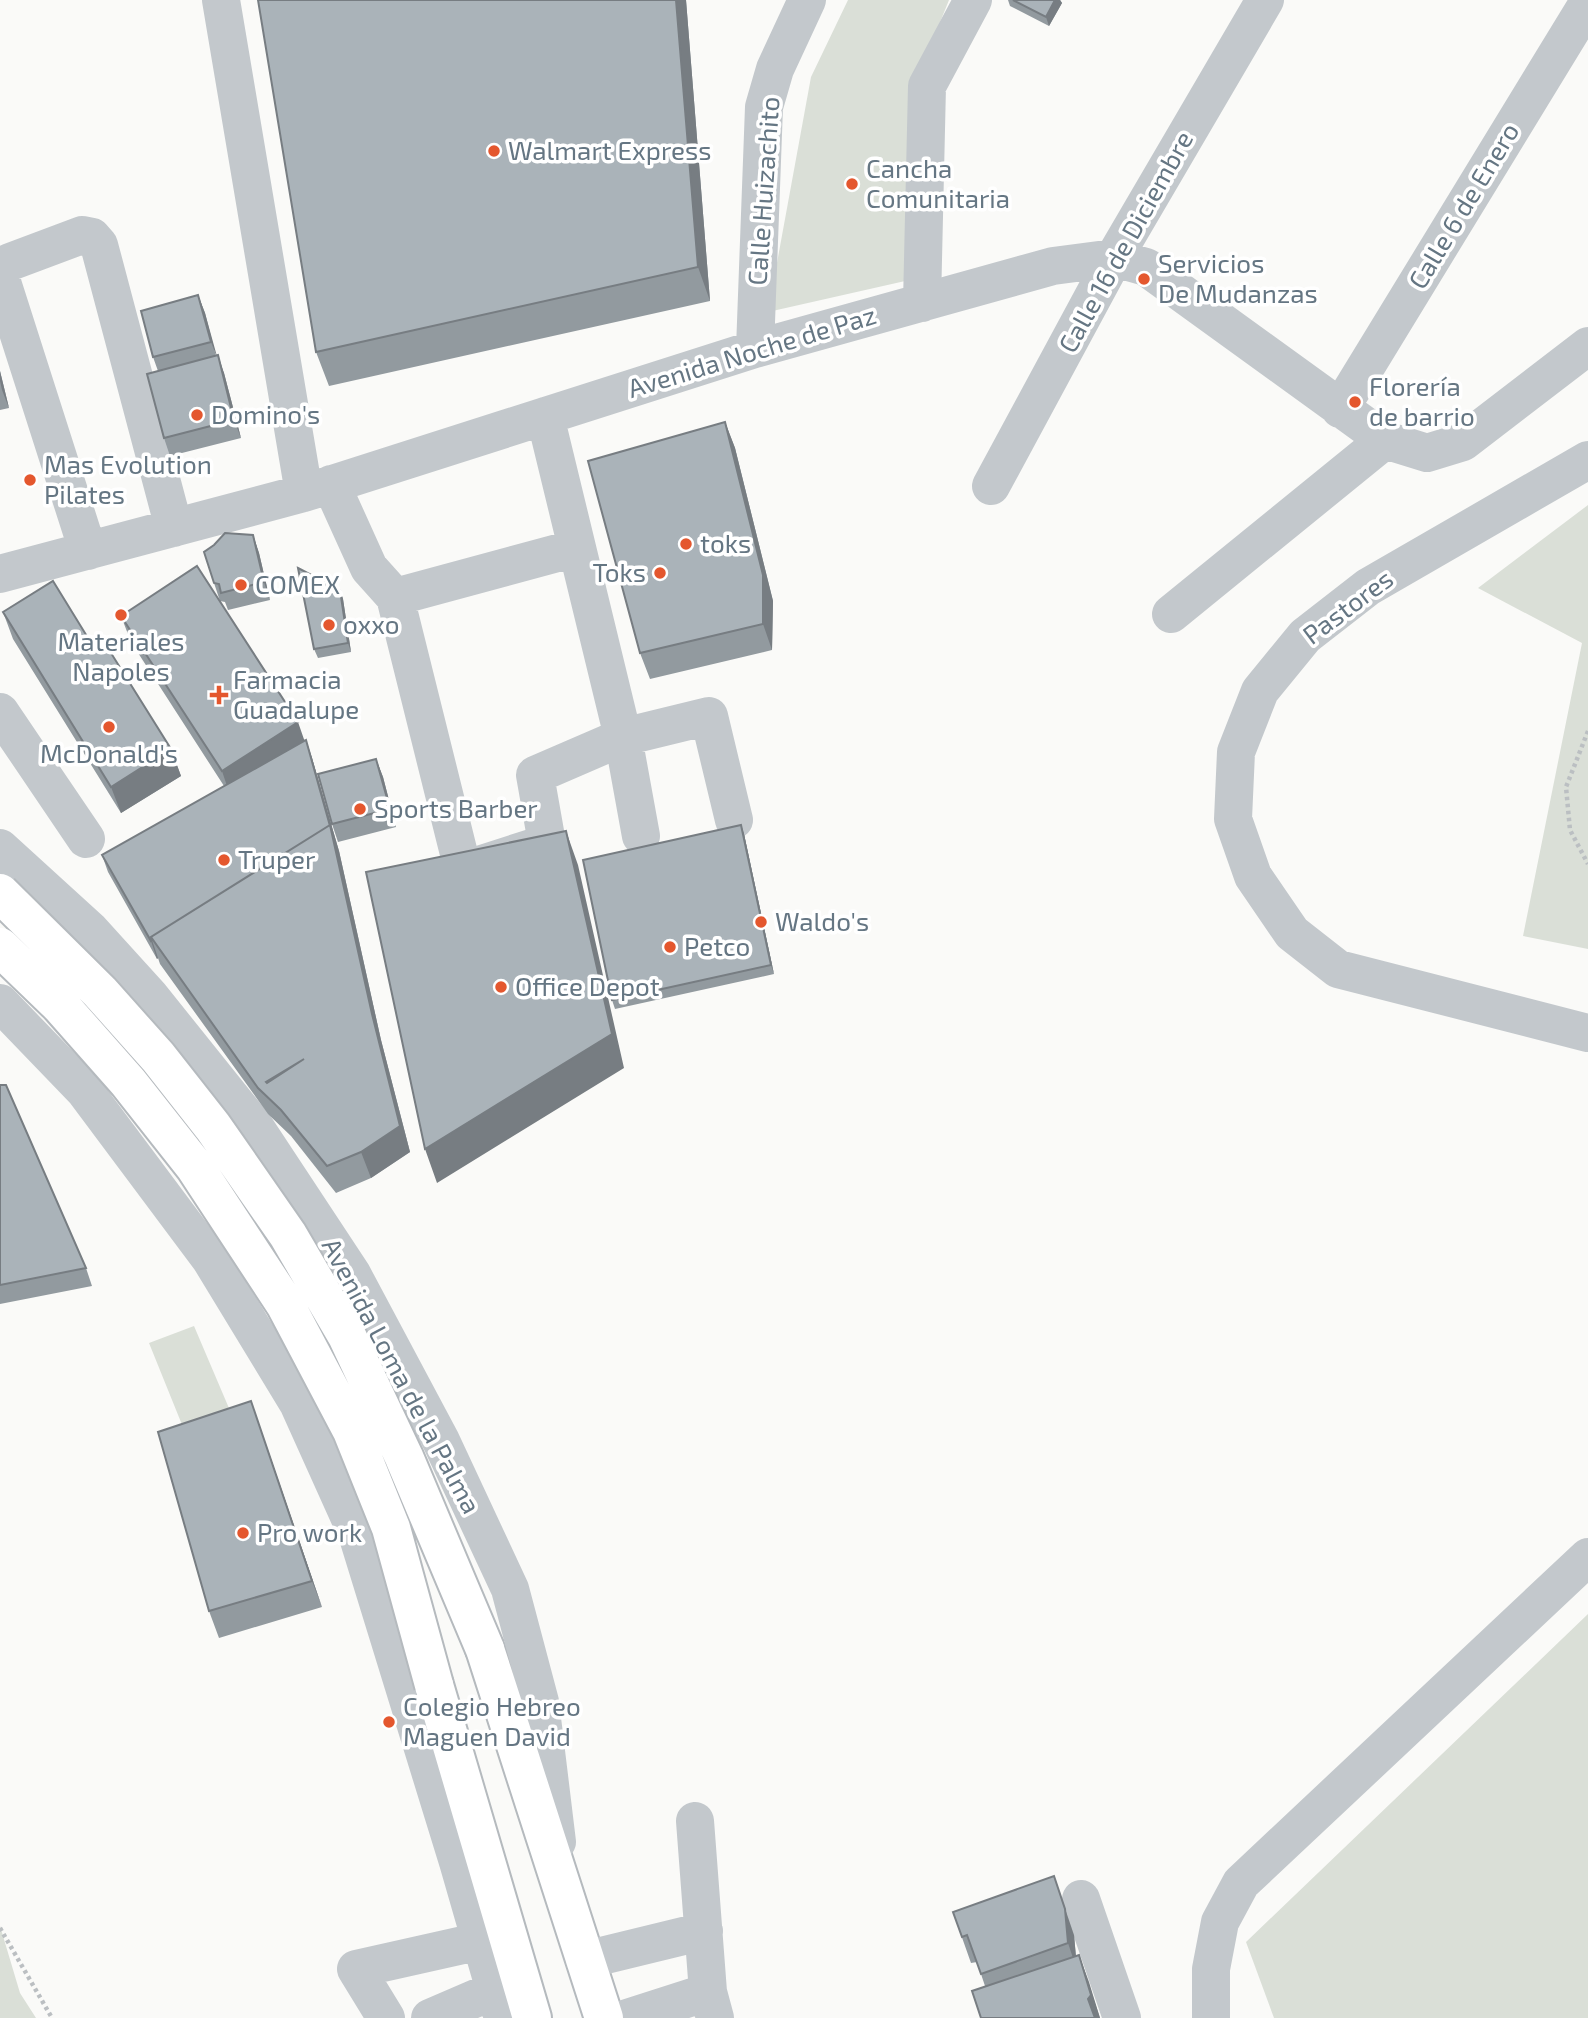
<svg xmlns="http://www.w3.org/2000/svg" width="1588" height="2018" font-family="'Exo 2',sans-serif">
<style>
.green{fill:#dadfd7}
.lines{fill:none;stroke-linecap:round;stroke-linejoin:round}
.major-casing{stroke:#b5babe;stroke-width:42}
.path{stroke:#bbbfc2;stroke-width:4.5;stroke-dasharray:3.5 3.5;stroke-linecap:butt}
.minor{stroke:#c3c8cc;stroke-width:38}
.major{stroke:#fff;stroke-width:38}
.major-bridge-casing{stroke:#b5babe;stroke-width:42;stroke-linecap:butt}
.major-bridge{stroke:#fff;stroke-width:38}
.wall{fill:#929a9f}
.shaded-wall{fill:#777d82}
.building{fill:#aab3b9;stroke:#777d82;stroke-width:2;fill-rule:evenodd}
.poi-dot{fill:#e4572e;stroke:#fff;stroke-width:2.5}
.labels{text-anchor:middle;stroke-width:7;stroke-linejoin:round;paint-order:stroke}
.poi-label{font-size:26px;fill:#657683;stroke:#fff;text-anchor:start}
.street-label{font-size:26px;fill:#657683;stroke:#fff}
</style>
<rect width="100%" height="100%" fill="#fafaf8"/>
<path class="green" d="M848,0H949L913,89L914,279L768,312L811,77Z
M1588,505V949L1523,936L1582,643L1478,588Z
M194,1326L237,1427L191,1447L149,1343Z
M1588,1614V2018H1274L1246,1942Z
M0,1926L20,1993L36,2018H0Z"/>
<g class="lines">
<g class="major-casing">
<path id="major" d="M485,1649L604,2018
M434,1685L532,2018"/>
</g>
<path class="path" d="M1588,731L1566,787L1570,830L1588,864
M0,1928L52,2018"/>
<path class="minor" d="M221,0L304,493
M922,303L927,86L973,0
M755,349L764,107L775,69L807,0
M1340,409L1588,3
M1588,460L1368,587L1305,636L1260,691L1236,752L1233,819L1253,876L1292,933L1338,969L1588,1033
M331,484L369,568L395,597L463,870L547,843L535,775L623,737L545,416
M991,486L1114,258L1265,0
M88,551L2,282L3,268L10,262L82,235L92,237L99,245L174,528
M0,574L304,493L755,349L1053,266L1114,258L1146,267L1385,440L1427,453L1463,442L1588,346
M395,597L576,548
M1171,614L1385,440
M0,712L86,839
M641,836L623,737L709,716L734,820
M0,848L90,930L149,995L255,1127L352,1274L441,1441L510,1589L540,1702L557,1842
M0,1003L84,1090L211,1260L298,1403L357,1534L458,1862L503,2018
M695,1821L708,1992L715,2018
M1081,1899L1122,2018
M585,1960L704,1931
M386,2018L356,1969L481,1941
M430,2018L495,1990
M627,2018L708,1992
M1211,2018V1969L1220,1922L1241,1883L1588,1557"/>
<use href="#major" class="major"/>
<g class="major-bridge-casing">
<path id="major-bridge" d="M0,893L100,992L158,1057L213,1127L288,1235L347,1336L404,1457L485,1649
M0,947L60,1005L128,1082L195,1167L285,1304L352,1431L391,1528L434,1685"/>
</g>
<use href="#major-bridge" class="major-bridge"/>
</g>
<path class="wall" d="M686,0L710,301L329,386L316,352Z
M1008,0H1060L1062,3L1049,26L1010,6Z
M198,295L205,313L216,356L224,373L241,438L170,456L164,438L158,371L153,357Z
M0,371L9,408L0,410Z
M725,422L735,448L773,601L772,650L650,679L640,653Z
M253,535L259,553L270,600L228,610L225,602L220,601L214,583Z
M340,590L343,599L351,652L318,658L314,649Z
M3,612L96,651L171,749L181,776L121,813L13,639Z
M121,616L305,740H306L312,758L339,851L381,1040L410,1152L371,1178L336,1193L291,1136L268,1114L160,964L158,958L157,959L108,872L102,855L224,786L131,642Z
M376,759L383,777L396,827L338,842L332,824Z
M741,825L744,834L774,974L615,1009L612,1000Z
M0,1085L86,1268L92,1286L0,1304Z
M260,1427L322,1607L219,1638L209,1611Z
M953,1912L1074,1935L1076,1956L1079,1955L1100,2018H981L985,1986L977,1962L971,1963Z"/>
<path class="shaded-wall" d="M676,0H686L710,301L698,267Z
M1055,0H1060L1062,3L1049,26L1046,17Z
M198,295L205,313L218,360L211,342Z
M218,355L224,373L241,438L234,420Z
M0,371L9,408L2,390L0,381Z
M725,422L735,448L773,601L772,650L763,624Z
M253,535L259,553L270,600L264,582Z
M340,590L343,599L351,652L348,643Z
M298,722L307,748L231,798L222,771Z
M306,740L312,758L339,851L381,1040L410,1152L371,1178L361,1152L372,1014Z
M171,749L181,776L121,813L111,787Z
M376,759L383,777L396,827L390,809Z
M741,825L744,834L774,974L771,965Z
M566,831L578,865L624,1068L437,1183L425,1149Z
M152,940L158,958L157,959L151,941Z
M251,1401L260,1427L322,1607L312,1581Z
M1054,1876L1074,1935L1077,1970L1068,1943Z
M1079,1955L1089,1982L1100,2018H1095L1088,1999Z"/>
<path class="building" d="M258,0H676L698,267L316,352Z
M1013,0H1055L1046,17Z
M198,295L211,342L153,357L141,311Z
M218,355L234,420L164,438L147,374Z
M725,422L763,575V624L640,653L588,461Z
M225,533L253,535L264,582L221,593L219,584L214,583L204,552L214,545Z
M197,566L298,722L222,771L121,616Z
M298,568L340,590L348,643L314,649Z
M53,581L96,651L106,645L171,749L111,787L3,612Z
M306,740L330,826V825L151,937L152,940L151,941L102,855Z
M376,759L390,809L332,824L318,774Z
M330,825L372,1014L400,1126L361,1152L327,1166L281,1110L258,1088L151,937ZM304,1059L267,1083L266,1082Z
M741,825L771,965L612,1000L583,860Z
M566,831L612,1034L425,1149L366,872Z
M0,1085H6L86,1268L0,1285Z
M251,1401L312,1581L209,1611L158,1432Z
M1054,1876L1065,1909L1068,1943L981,1974L967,1935L962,1937L953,1912Z
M1079,1955L1091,1995L1088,1999L1095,2018H981L972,1991Z"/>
<g class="poi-dot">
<circle cx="494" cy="151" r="7"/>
<circle cx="852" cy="184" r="7"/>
<circle cx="1144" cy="279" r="7"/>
<circle cx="1355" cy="402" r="7"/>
<circle cx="197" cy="415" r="7"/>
<circle cx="30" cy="480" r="7"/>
<circle cx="686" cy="544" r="7"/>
<circle cx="660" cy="573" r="7"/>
<circle cx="241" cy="585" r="7"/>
<circle cx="121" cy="615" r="7"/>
<circle cx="329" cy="625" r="7"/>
<path d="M215.5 684.5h7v7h7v7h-7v7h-7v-7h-7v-7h7z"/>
<circle cx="109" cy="727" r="7"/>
<circle cx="360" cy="809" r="7"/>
<circle cx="224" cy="860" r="7"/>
<circle cx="761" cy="922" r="7"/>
<circle cx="670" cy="947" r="7"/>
<circle cx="501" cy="987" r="7"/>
<circle cx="243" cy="1533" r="7"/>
<circle cx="389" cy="1722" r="7"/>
</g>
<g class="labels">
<g class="poi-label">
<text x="508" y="160">Walmart Express</text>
<text x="866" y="178">Cancha<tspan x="866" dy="30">Comunitaria</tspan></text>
<text x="1158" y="273">Servicios<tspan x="1158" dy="30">De Mudanzas</tspan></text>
<text x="1369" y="396">Florería<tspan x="1369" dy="30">de barrio</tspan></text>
<text x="211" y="424">Domino's</text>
<text x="44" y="474">Mas Evolution<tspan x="44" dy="30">Pilates</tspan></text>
<text x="700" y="553">toks</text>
<text x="646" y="582" text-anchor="end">Toks</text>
<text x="255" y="594">COMEX</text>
<text x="343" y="634">oxxo</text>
<text x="121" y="651" text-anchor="middle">Materiales<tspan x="121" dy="30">Napoles</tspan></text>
<text x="233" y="689">Farmacia<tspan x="233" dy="30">Guadalupe</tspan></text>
<text x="109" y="763" text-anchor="middle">McDonald's</text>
<text x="374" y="818">Sports Barber</text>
<text x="238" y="869">Truper</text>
<text x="775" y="931">Waldo's</text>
<text x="684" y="956">Petco</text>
<text x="515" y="996">Office Depot</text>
<text x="257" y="1542">Pro work</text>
<text x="403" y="1716">Colegio Hebreo<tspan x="403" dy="30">Maguen David</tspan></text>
</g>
<g class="street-label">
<text transform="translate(764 191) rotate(-86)" y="9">Calle Huizachito</text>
<text transform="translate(1464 206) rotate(-59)" y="9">Calle 6 de Enero</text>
<text transform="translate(1126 242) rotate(-61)" y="9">Calle 16 de Diciembre</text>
<text transform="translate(752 352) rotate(-17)" y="9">Avenida Noche de Paz</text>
<text transform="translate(1348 607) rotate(-37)" y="9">Pastores</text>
<text transform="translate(401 1376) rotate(62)" y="9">Avenida Loma de la Palma</text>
</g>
</g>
</svg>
